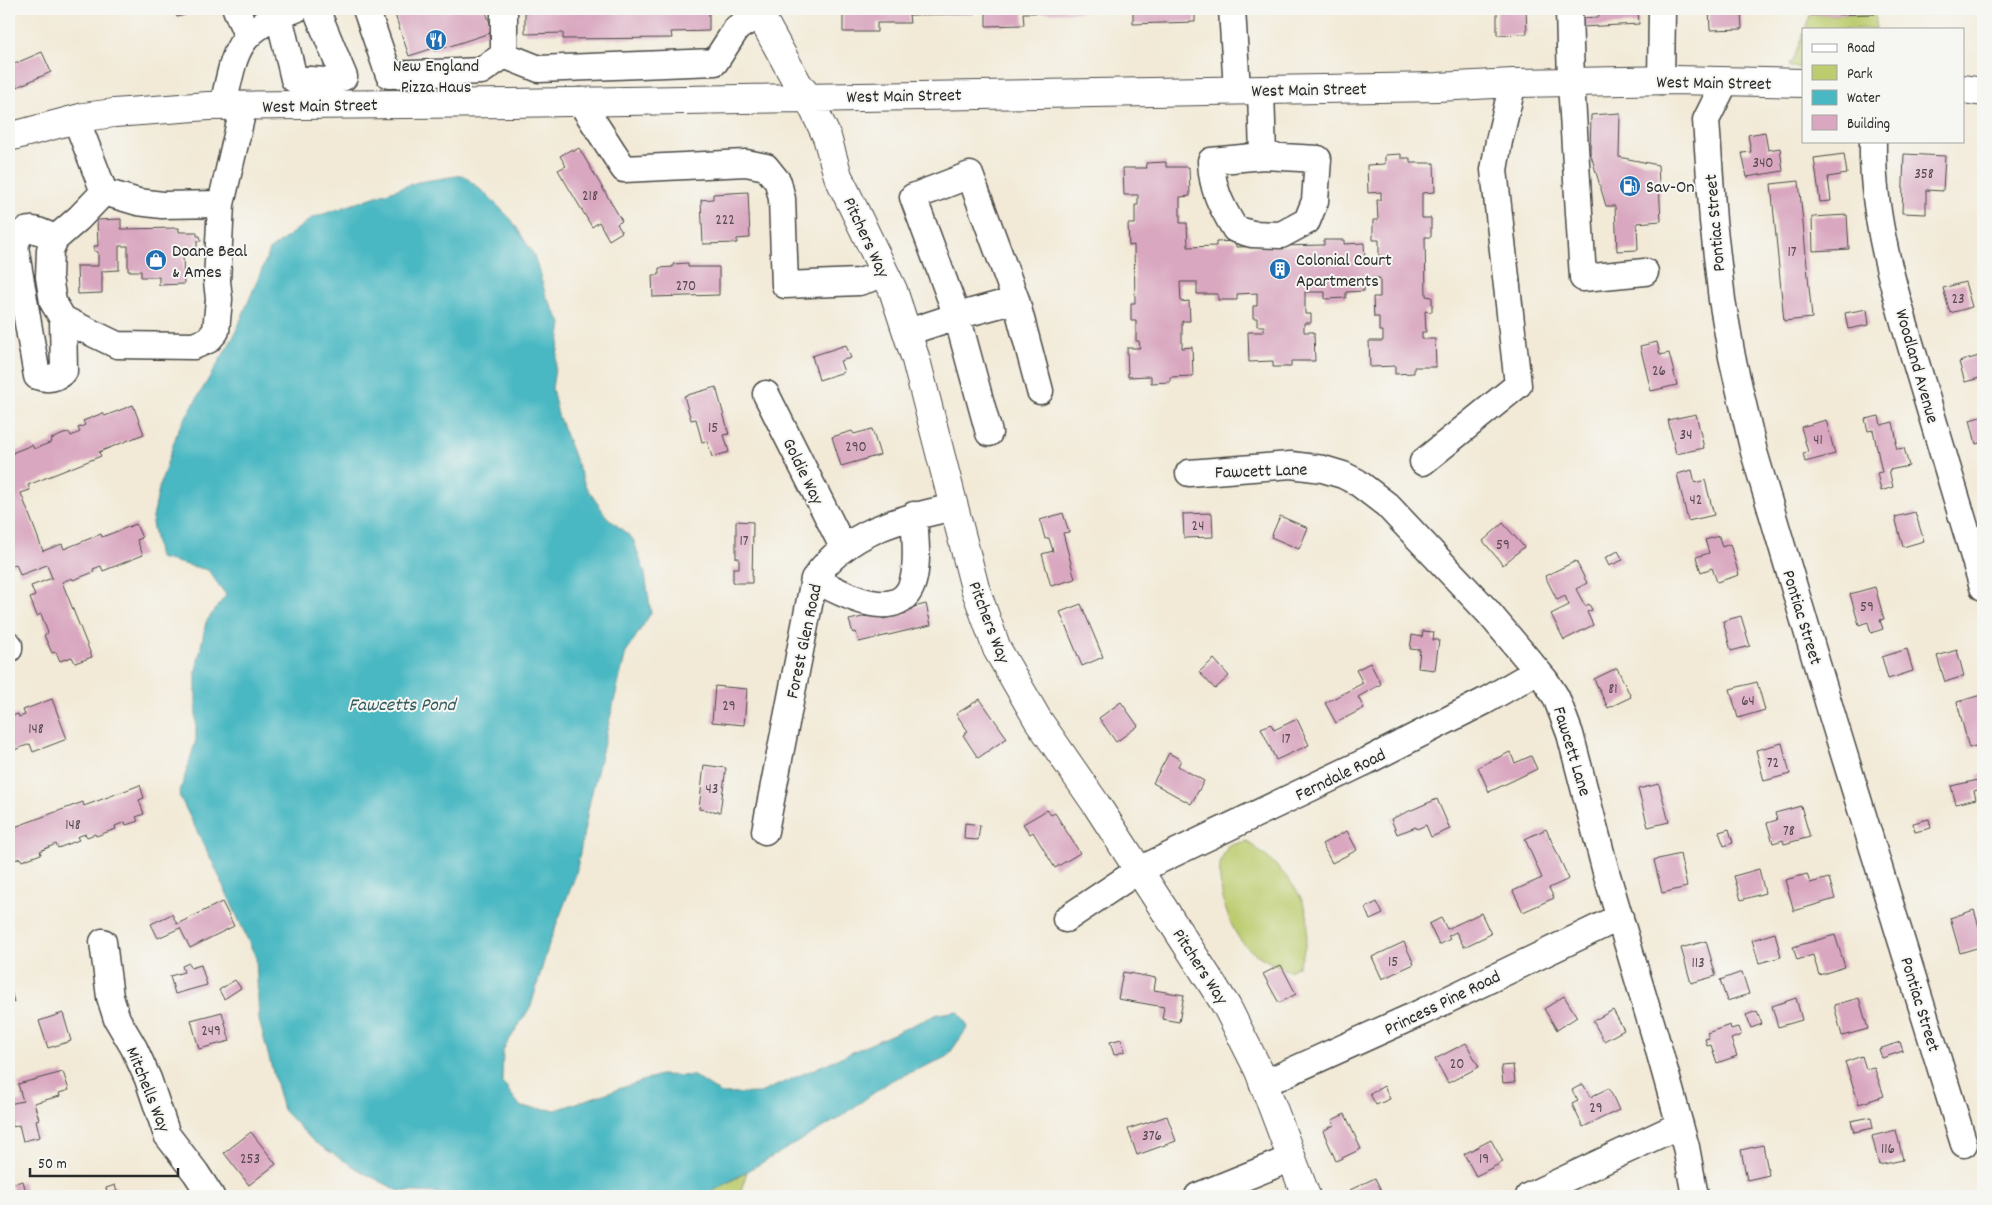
<svg xmlns="http://www.w3.org/2000/svg" width="1992" height="1205" font-family="Dekko,sans-serif">
<style>
.green{fill:#bccc6e;stroke:#747c4c}
.water{fill:#4ab8c2;stroke:#3a7276}
.building{fill:#d9a7c0}
.lines{fill:none;stroke-linecap:round;stroke-linejoin:round}
.minor-casing{stroke:#494845;stroke-width:29}
.major-casing{stroke:#494845;stroke-width:30}
.minor{stroke:#fff;stroke-width:26}
.major{stroke:#fff;stroke-width:28}
.labels{text-anchor:middle;stroke-width:4;stroke-linejoin:round;paint-order:stroke}
.number-label{font-size:15px;fill:#564a50}
.poi-label{font-size:18px;fill:#2b2b2b;stroke:#f6f6f2;text-anchor:start}
.street-label{font-size:18px;fill:#2b2b2b;stroke:#f6f6f2}
.water-label{font-size:19px;font-style:italic;fill:#365c60;stroke:#f6f6f2}
</style>
<rect width="100%" height="100%" fill="#f6f6f2"/>
<filter id="ink" filterUnits="userSpaceOnUse"><feTurbulence type="fractalNoise" baseFrequency=".02" numOctaves="2"/><feDisplacementMap in="SourceGraphic" scale="10" xChannelSelector="R" yChannelSelector="G"/><feConvolveMatrix kernelMatrix="1 2 1 2 8 2 1 2 1" color-interpolation-filters="sRGB"/></filter>
<filter id="wash" filterUnits="userSpaceOnUse"><feTurbulence type="fractalNoise" baseFrequency=".0096" numOctaves="4" result="noise"/><feDisplacementMap in="SourceGraphic" scale="20" xChannelSelector="R" yChannelSelector="G"/><feGaussianBlur stdDeviation="1.12" result="paint"/><feColorMatrix in="noise" values="0 0 0 0 0 0 0 0 0 0 0 0 0 0 0 0 0 1.4 0 .05"/><feComposite in="paint" operator="in"/></filter>
<g filter="url(#wash)">
<rect width="100%" height="100%" fill="#f2ead7"/>
<path class="green" d="M1875,14L1877,29H1805L1810,15Z
M1803,33V67H1790L1789,64L1793,61Z
M1246,841C1269,857 1297,882 1306,910C1311,926 1305,952 1298,966L1289,971C1273,964 1254,956 1242,942C1227,924 1216,883 1221,860C1223,855 1226,851 1228,846Z
M747,1172L739,1196H706L713,1191Z"/>
<path class="water" d="M463,175L488,196L511,219L534,255L546,296L562,324L552,388L558,415L586,487L607,517L633,539L645,574L651,613L626,652L589,805L576,874L549,944L531,1006L503,1050L502,1082L521,1107L556,1110L660,1075L694,1076L722,1094L760,1093L938,1014L958,1011L968,1027L947,1057L892,1080L836,1120L713,1191L706,1196H453L438,1193L399,1191L364,1173L314,1142L283,1110L259,1020L256,958L213,863L179,795L196,740V671L206,622L226,595L208,570L159,558L152,523L159,488L178,430L233,338L270,250L312,218L418,182Z"/>
<g id="blocks">
<path class="building" d="M174,9H198L199,11L177,17Z
M393,9H485L493,32L435,51L434,48L409,56Z
M525,9H709V31L671,32L672,38L563,39V33L525,34Z
M843,9H974V14L909,15L910,23H877V32H843Z
M986,9H1085V12L1023,13L1024,25L986,26Z
M1100,9H1195V22L1133,24V11L1100,12Z
M1497,9H1526L1527,34L1497,35Z
M1598,9H1638L1639,24L1582,27L1581,18L1599,17Z
M1709,9H1741L1742,29L1710,30Z
M1810,9H1875V14L1810,15Z
M42,52L51,72L17,87L9,66Z
M1620,113L1619,157L1658,165L1661,221L1637,223L1638,250L1617,251L1615,206H1606L1590,152L1591,115Z
M1765,132L1768,150L1780,148L1783,171L1747,177L1742,153L1751,152L1748,135Z
M579,148L622,221L617,224L622,232L609,240L599,222L592,227L558,170L566,166L560,156L572,149L574,151Z
M1401,154V158H1410V163H1434L1435,192L1422,193V218H1431V237H1425L1426,296L1432,297V312L1425,311L1426,332H1422V339H1435L1436,367H1414V373L1395,374V366L1370,367L1369,341H1383V331H1379V317H1374L1373,297H1380V278H1364V291L1346,292V298L1325,299V292H1305V314H1311V323H1304V332H1314L1315,361H1291V367H1273V361L1249,362L1248,332H1264V326H1257V318H1253V306H1257V293L1237,294V300H1218V294H1197V282H1180L1181,302L1189,301L1190,321H1182V348L1192,347L1193,376L1170,377V382L1151,383V376L1128,377L1127,348H1140L1139,341H1136V321H1131V303H1135L1134,245L1129,246L1128,224H1135V205H1138V195H1124L1123,168H1147L1146,163L1166,162V167H1189L1190,196L1180,197V223H1187L1188,247L1216,246V242L1236,241V247L1324,245V240H1344V244L1364,243L1365,259H1379V240H1373V220H1378L1377,200H1381V192L1368,193L1367,165L1385,164V155Z
M1844,154L1847,174L1828,177L1831,201L1820,202L1814,158Z
M1904,154L1945,156L1943,191L1926,190V214L1902,213Z
M1799,181L1812,318L1784,321L1771,184Z
M748,192L750,238L737,239V243L703,244L701,200L713,199V194Z
M1847,215L1849,249L1813,251L1812,217Z
M121,219V229L179,228V232H197V236H200L201,241H197V248H191L192,255H183L184,284L159,285V277H141V271H128V246H119V270L102,271V293L78,294L77,266H98V252L94,251V246H98L97,220Z
M688,263V267H719V295L653,297L652,275H659V268L673,267V264Z
M1965,282L1972,307L1950,313L1943,288Z
M1867,309L1869,325L1848,329L1845,313Z
M1657,342L1660,355L1669,353L1677,385L1651,391L1640,346Z
M846,345L851,358L840,361L844,372L819,380L812,356Z
M1982,355L1983,377L1965,382L1959,362Z
M716,387L729,434L724,435L729,452L712,457L707,441L702,442L696,419L691,420L684,396Z
M133,405L144,434L99,452L101,456L28,485L30,490L21,493L43,551L62,544L64,549L101,534L102,537L136,524L142,538L137,540L143,555L103,571L101,566L93,569L94,572L73,580L72,578L62,582L92,657L75,663L72,657L60,661L56,652L52,653L44,635L48,633L41,614L37,616L30,598L35,596L31,586L52,578L47,565L20,575L16,564L11,566L9,560V459L13,458L12,453L32,445L34,449L52,442L51,439L69,432L71,436L80,432L78,428L85,425L83,421L103,413L105,416Z
M1696,414L1704,448L1676,454L1668,420Z
M1879,416L1881,425L1893,422L1897,442H1895L1897,449L1904,448L1909,466L1889,470L1893,487L1881,491L1877,473L1882,472L1873,430L1868,431L1865,419Z
M1983,416V442L1976,444L1970,420Z
M1826,420L1835,454L1805,462L1803,453L1808,452L1801,427Z
M872,429L880,455L841,466L832,437L852,431L854,434Z
M1692,470L1695,483L1705,480L1714,515L1688,521L1677,474Z
M1915,512L1924,541L1903,547L1895,517Z
M1063,513L1069,532L1063,533L1075,579L1051,586L1042,554L1053,551L1049,538L1045,539L1040,520Z
M1212,513L1213,537L1184,538L1183,514Z
M1280,516L1308,528L1299,549L1271,537Z
M736,521L753,522L752,583H733V568H739V558H736Z
M1503,523L1524,547L1503,565L1483,541Z
M1719,536L1722,547L1730,544L1739,575L1717,582L1712,568L1701,572L1696,557L1709,553L1705,540Z
M1618,551L1623,560L1609,566L1605,558Z
M1576,561L1587,583L1576,589L1585,606L1589,604L1592,610L1587,612L1593,625L1564,640L1551,614L1569,605L1565,596L1557,600L1545,576Z
M1875,587L1884,619L1880,620L1883,629L1871,633L1868,622L1859,625L1850,594Z
M926,604L931,625L859,642L856,632L853,633L849,620L881,613L883,619L907,613L906,609Z
M1081,604L1103,657L1082,666L1060,612Z
M1741,616L1750,646L1731,651L1723,621Z
M1423,631L1434,632L1433,640H1439L1435,670L1418,668L1420,650L1410,649L1412,635L1422,637Z
M1907,649L1913,671L1888,679L1882,657Z
M1957,650L1964,676L1945,682L1937,656Z
M1214,659L1229,676L1215,689L1199,672Z
M1370,663L1381,684L1358,697L1364,708L1336,723L1325,703L1363,683L1356,670Z
M1617,668L1631,697L1608,708L1594,679Z
M1757,682L1765,710L1738,718L1730,689Z
M715,686L747,689L744,725L712,722Z
M1981,695L1983,702V744L1969,748L1957,702Z
M52,699L67,739L33,752L30,744L9,752V717L18,714L19,717L25,715L23,710Z
M980,699L1007,738L978,758L963,735L968,731L956,714Z
M1121,702L1138,726L1116,742L1099,718Z
M1297,719L1309,745L1276,760L1261,728L1271,724L1274,730Z
M1782,743L1790,774L1764,781L1756,750Z
M1510,752L1515,763L1531,756L1537,769L1489,792L1478,767Z
M1169,753L1181,760L1178,766L1204,781L1191,804L1153,783Z
M704,765L726,768L720,812L699,809Z
M1983,773V794L1981,789L1974,791L1976,799L1956,804L1951,786L1978,780L1977,775Z
M1659,784L1669,822L1648,827L1638,789Z
M140,785L144,798L139,800L144,814L136,817L138,821L126,825L125,822L115,826L116,829L96,836L95,834L87,837L85,834L77,837L79,840L58,848L56,844L40,851L41,854L22,861L20,858L12,861L9,851V826L11,825L12,828L83,802L84,806Z
M1437,799L1450,829L1431,837L1426,825L1417,829L1416,827L1397,834L1391,819Z
M1801,806L1810,837L1784,844L1783,840L1773,843L1767,823L1777,820L1775,813Z
M1047,810L1051,815L1055,813L1080,853L1055,868L1033,832L1030,834L1023,824Z
M1929,819L1931,828L1915,832L1913,823Z
M965,823L980,825L978,840L964,839Z
M1546,829L1569,879L1549,888L1554,898L1523,912L1513,891L1542,878L1525,839Z
M1729,829L1733,843L1724,846L1719,832Z
M1347,831L1357,850L1332,863L1322,844Z
M1983,834V850L1979,836Z
M1680,854L1687,887L1662,893L1654,860Z
M1759,869L1765,893L1741,900L1734,876Z
M1807,874L1810,883L1829,878L1835,899L1794,911L1785,880Z
M222,902L234,926L190,948L180,928L158,938L151,924L172,914L177,924Z
M1377,902L1383,914L1370,920L1365,908Z
M1974,910L1983,940V946L1960,953L1950,918Z
M1481,913L1491,934L1464,947L1456,932L1448,936L1450,939L1439,945L1429,924L1441,918L1447,929Z
M1775,933L1781,957L1759,963L1752,940Z
M1835,935L1845,967L1819,975L1813,955L1797,960L1793,947Z
M1706,941L1716,976L1691,983L1681,948Z
M1404,942L1414,964L1382,979L1372,957Z
M189,963L191,968L201,965L207,985L175,994L170,976L184,972L182,966Z
M1281,965L1296,994L1279,1003L1263,974Z
M1123,972L1156,978L1154,990L1184,995L1179,1022L1162,1019L1164,1007L1118,999Z
M1742,972L1749,994L1727,1001L1720,980Z
M235,980L241,988L224,999L219,990Z
M9,984L14,1002L9,1004Z
M1564,996L1577,1017L1557,1030L1544,1009Z
M1796,998L1802,1020L1778,1027L1772,1006Z
M1859,998L1868,1029L1842,1036L1834,1005Z
M1613,1010L1624,1030L1604,1041L1593,1021Z
M1757,1011L1762,1024L1751,1028L1746,1015Z
M222,1012L230,1041L199,1049L191,1020Z
M63,1013L71,1041L48,1048L39,1021Z
M1730,1025L1731,1029L1738,1027L1741,1035L1731,1039L1737,1056L1717,1063L1711,1045L1707,1046L1705,1039L1709,1038L1707,1033Z
M1121,1039L1125,1051L1114,1055L1110,1042Z
M1900,1042L1903,1051L1882,1058L1879,1049Z
M1466,1043L1479,1067L1448,1083L1435,1059Z
M1862,1056L1866,1069L1874,1067L1884,1096L1859,1104L1845,1062Z
M1513,1065L1515,1082L1503,1083L1501,1066Z
M63,1072L69,1090L59,1093L60,1096L34,1103L39,1119L36,1120L40,1137L23,1141L19,1125L13,1127L9,1111V1104L23,1101L18,1084Z
M1583,1084L1590,1097L1609,1088L1619,1110L1583,1127L1572,1104L1578,1101L1572,1090Z
M1384,1086L1390,1099L1376,1105L1370,1094Z
M1345,1114L1361,1149L1336,1161L1323,1131L1334,1125L1332,1120Z
M1167,1116L1176,1141L1137,1155L1128,1129Z
M1871,1117L1873,1128L1854,1132L1851,1121Z
M1896,1130L1903,1160L1879,1165L1872,1136Z
M251,1132L276,1164L249,1185L224,1153Z
M1491,1140L1503,1162L1476,1176L1464,1154Z
M1763,1145L1769,1175L1747,1180L1741,1150Z
M1375,1178L1384,1196H1353L1350,1190Z
M23,1181L27,1195L15,1196L11,1184Z
M115,1185L118,1196H108L106,1188Z"/>
</g>
</g>
<g filter="url(#ink)">
<use href="#blocks" fill-opacity="0" stroke="#494845" stroke-width="1"/>
<g class="lines">
<g class="minor-casing">
<path id="minor" d="M236,9L247,35
M366,9L389,75L481,71L504,55L539,69L715,62L737,28L767,9
M504,9V55
M1232,9L1237,90
M1569,9L1571,82L1583,278L1645,272
M279,16L294,79L327,81L344,77L316,9
M1661,81L1662,9
M1725,82L1706,120L1713,221L1722,300L1732,357L1754,452L1832,715L1964,1144
M1261,90L1263,156L1211,161C1212,189 1221,206 1235,229L1252,234L1281,235L1307,221L1315,201L1318,159L1263,156
M580,101L624,169L746,163L766,167L778,182L782,199L785,285L859,282L885,274
M223,106C236,47 236,31 296,9
M76,119L104,192L79,218L55,239L50,250L49,277L53,302L63,319L117,345L194,346L208,340L216,331L219,299L217,281L221,204L244,105
M1873,141C1871,222 1899,306 1922,383C1942,451 1962,519 1983,587
M104,192L138,202L162,205L221,204
M55,239C38,229 21,222 15,247L37,376C47,380 56,378 64,371L63,319
M908,332L957,316L913,197L970,175L1016,300L1040,391
M766,394L843,547
M989,433L957,316L1016,300
M1423,462L1518,385L1494,170L1499,141L1513,83
M1189,473L1291,465L1323,469L1343,475L1357,482L1387,505L1488,612L1545,680L1556,697L1570,734L1606,872L1655,1036L1686,1147L1695,1196
M814,579C840,593 904,629 914,577C918,557 915,535 914,515
M9,645V649
M765,831L814,579C847,531 900,519 954,507
M1066,919L1139,870L1367,761L1485,701L1537,671
M103,942L110,997L117,1019L134,1048L148,1079L167,1135L196,1173L211,1196
M1263,1084L1420,1013L1620,917
M1198,1196L1292,1158
M1529,1196L1680,1125"/>
</g>
<g class="major-casing">
<path id="major" d="M757,9L798,84L808,97L827,137L838,176L893,290L916,360L975,588L997,649L1038,720L1096,804L1227,1007L1259,1071L1306,1196
M1963,89L1983,92
M9,137L84,117L114,113L208,106L511,103L1437,87L1513,83L1675,80L1803,83"/>
</g>
<use href="#minor" class="minor"/>
<use href="#major" class="major"/>
</g>
</g>
<defs>
<g id="restaurant-disc" transform="scale(1.125)"><circle r="9.5" fill="#1f6fb2" stroke="#f6f6f2"/><path d="M-5-6h1v4h1v-4h1v4h1v-4h1v5L-1.5 .5V6h-2V.5L-5-1ZM5-6V6H3V1.5H1.5Q1.5-4 5-6Z" fill="#fff"/></g>
<g id="fuel-disc" transform="scale(1.125)"><circle r="9.5" fill="#1f6fb2" stroke="#f6f6f2"/><path d="M-5.5-6h7V0h2V4h1.3V-2.5L3-4.5l.8-.8L6-3V5H2.5V1h-1V6h-7ZM-4.2-4.7v3.2H.2V-4.7Z" fill="#fff"/></g>
<g id="shop-disc" transform="scale(1.125)"><circle r="9.5" fill="#1f6fb2" stroke="#f6f6f2"/><path d="M-5-2.5h2.3a2.7 3.5 0 0 1 5.4 0H5L5.5 6h-11ZM-1.5-2.5h3a1.5 2.3 0 0 0-3 0Z" fill="#fff"/></g>
<g id="building-disc" transform="scale(1.125)"><circle r="9.5" fill="#1f6fb2" stroke="#f6f6f2"/><path d="M-4-6H4V6H1V3H-1V6H-4ZM-2.5-4.3h1.7v1.8h-1.7ZM.8-4.3h1.7v1.8H.8ZM-2.5-1h1.7V.8h-1.7ZM.8-1h1.7V.8H.8Z" fill="#fff"/></g>
</defs>
<g fill-rule="evenodd">
<use href="#restaurant-disc" x="436" y="40"/>
<use href="#fuel-disc" x="1630" y="186"/>
<use href="#shop-disc" x="156" y="260"/>
<use href="#building-disc" x="1280" y="269"/>
</g>
<g class="labels">
<g class="number-label">
<text x="1763" y="167">340</text>
<text x="1924" y="178">358</text>
<text x="590" y="200">218</text>
<text x="725" y="224">222</text>
<text x="1792" y="256">17</text>
<text x="686" y="290">270</text>
<text x="1958" y="303">23</text>
<text x="1659" y="375">26</text>
<text x="713" y="432">15</text>
<text x="1686" y="439">34</text>
<text x="1818" y="444">41</text>
<text x="856" y="451">290</text>
<text x="1696" y="504">42</text>
<text x="1198" y="530">24</text>
<text x="744" y="545">17</text>
<text x="1503" y="549">59</text>
<text x="1867" y="611">59</text>
<text x="1613" y="693">81</text>
<text x="1748" y="705">64</text>
<text x="729" y="710">29</text>
<text x="36" y="733">148</text>
<text x="1286" y="743">17</text>
<text x="1773" y="767">72</text>
<text x="712" y="793">43</text>
<text x="73" y="829">148</text>
<text x="1789" y="835">78</text>
<text x="1393" y="966">15</text>
<text x="1698" y="967">113</text>
<text x="211" y="1035">249</text>
<text x="1457" y="1068">20</text>
<text x="1596" y="1112">29</text>
<text x="1152" y="1140">376</text>
<text x="1888" y="1153">116</text>
<text x="250" y="1163">253</text>
<text x="1484" y="1163">19</text>
</g>
<g class="poi-label">
<text x="436" y="71" text-anchor="middle">New England<tspan x="436" dy="21">Pizza Haus</tspan></text>
<text x="1646" y="192">Sav-On</text>
<text x="172" y="256">Doane Beal<tspan x="172" dy="21">&amp; Ames</tspan></text>
<text x="1296" y="265">Colonial Court<tspan x="1296" dy="21">Apartments</tspan></text>
</g>
<g class="street-label">
<text transform="translate(1714 82) rotate(1)" y="6">West Main Street</text>
<text transform="translate(1309 89) rotate(-1)" y="6">West Main Street</text>
<text transform="translate(904 95) rotate(-1)" y="6">West Main Street</text>
<text transform="translate(320 105) rotate(-1)" y="6">West Main Street</text>
<text transform="translate(1714 223) rotate(-95)" y="6">Pontiac Street</text>
<text transform="translate(867 237) rotate(65)" y="6">Pitchers Way</text>
<text transform="translate(1918 366) rotate(74)" y="6">Woodland Avenue</text>
<text transform="translate(1261 470) rotate(-2)" y="6">Fawcett Lane</text>
<text transform="translate(804 471) rotate(64)" y="6">Goldie Way</text>
<text transform="translate(1803 617) rotate(73)" y="6">Pontiac Street</text>
<text transform="translate(990 622) rotate(69)" y="6">Pitchers Way</text>
<text transform="translate(803 641) rotate(-78)" y="6">Forest Glen Road</text>
<text transform="translate(1573 751) rotate(73)" y="6">Fawcett Lane</text>
<text transform="translate(1340 774) rotate(-26)" y="6">Ferndale Road</text>
<text transform="translate(1201 966) rotate(57)" y="6">Pitchers Way</text>
<text transform="translate(1442 1002) rotate(-26)" y="6">Princess Pine Road</text>
<text transform="translate(1921 1004) rotate(73)" y="6">Pontiac Street</text>
<text transform="translate(149 1089) rotate(68)" y="6">Mitchells Way</text>
</g>
<g class="water-label">
<text x="402" y="710">Fawcetts Pond</text>
</g>
</g>
<rect width="1992" height="1205" fill="none" stroke="#f6f6f2" stroke-width="30"/>
<rect x="1802" y="28" width="162" height="115" fill="#f6f6f2" stroke="#a5a5a2"/>
<rect x="1812" y="44" width="25" height="8" fill="#ffffff" stroke="#a5a5a2"/>
<text x="1847" y="52" font-size="15" fill="#2b2b2b">Road</text>
<rect x="1812" y="65" width="25" height="15" fill="#bccc6e" stroke="#a5a5a2"/>
<text x="1847" y="78" font-size="15" fill="#2b2b2b">Park</text>
<rect x="1812" y="90" width="25" height="15" fill="#4ab8c2" stroke="#a5a5a2"/>
<text x="1847" y="102" font-size="15" fill="#2b2b2b">Water</text>
<rect x="1812" y="115" width="25" height="15" fill="#d9a7c0" stroke="#a5a5a2"/>
<text x="1847" y="128" font-size="15" fill="#2b2b2b">Building</text>
<path d="M30 1168v8h148v-8" fill="none" stroke="#2b2b2b" stroke-width="2.5"/>
<text x="38" y="1168" font-size="15" fill="#2b2b2b" stroke="#f6f6f2" stroke-width="4" paint-order="stroke">50 m</text>
</svg>
